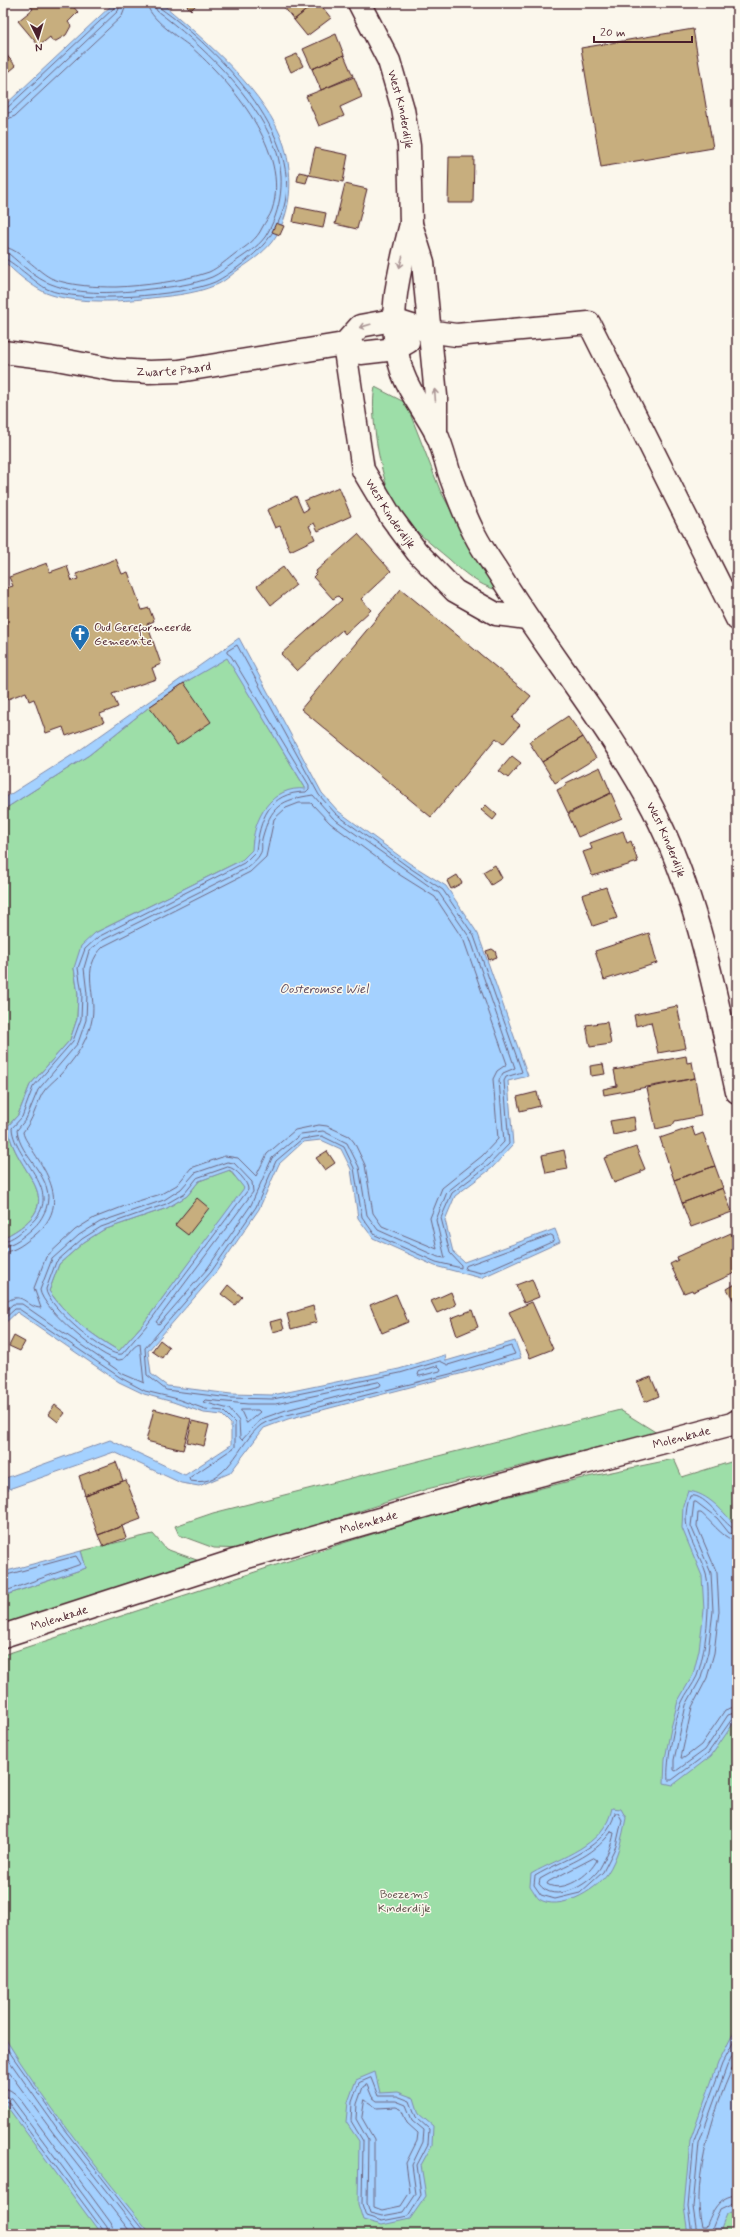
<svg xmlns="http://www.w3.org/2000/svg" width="740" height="2237" font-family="Mynerve,sans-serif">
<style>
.green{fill:#9ddea8;stroke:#747e6a}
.water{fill:#a4d1ff;stroke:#808aaa;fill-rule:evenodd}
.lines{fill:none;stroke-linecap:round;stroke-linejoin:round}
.shore{stroke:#6e6680;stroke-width:1}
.building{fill:#c7ae7e;stroke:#4a1f2b}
.minor-casing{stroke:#4a1f2b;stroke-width:25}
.minor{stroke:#fbf7ec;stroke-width:22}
.oneway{stroke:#ab9695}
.labels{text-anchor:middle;stroke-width:3;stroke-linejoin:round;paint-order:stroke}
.street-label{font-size:12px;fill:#4a1f2b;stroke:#fbf7ec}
.poi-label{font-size:12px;fill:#4a1f2b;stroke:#fbf7ec;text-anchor:start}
.park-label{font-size:12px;fill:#5f4f4a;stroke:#fbf7ec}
.water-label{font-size:13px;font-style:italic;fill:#604c60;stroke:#fbf7ec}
</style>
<rect width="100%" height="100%" fill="#fbf7ec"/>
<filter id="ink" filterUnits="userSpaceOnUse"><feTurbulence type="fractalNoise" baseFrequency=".025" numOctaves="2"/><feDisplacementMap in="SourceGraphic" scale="8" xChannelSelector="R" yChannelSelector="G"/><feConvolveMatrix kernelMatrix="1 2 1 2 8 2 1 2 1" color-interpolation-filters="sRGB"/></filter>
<g filter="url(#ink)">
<path class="green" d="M375,387L406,403L440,490L479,562L497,590C478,585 463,572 449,559C431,544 412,529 398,510C381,487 369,414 375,387Z
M227,657L306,789L253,840V850L242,860L95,933L74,968L78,994L77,1019L70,1040L30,1085L18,1115L8,1126C12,1174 78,1200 3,1238V810L89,755L149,707L184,683Z
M229,1170L245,1188L144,1323L119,1351C92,1335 67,1317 49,1291L59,1264L84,1242L103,1230L167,1208L187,1196L199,1181Z
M620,1410L657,1433L427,1489L244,1549L214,1548L179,1535L175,1526L213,1513Z
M674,1459L682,1477L737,1460V2234H3V1655L337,1545L437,1514L578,1479Z
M153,1534L166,1549L205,1563L3,1627V1596L86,1568L81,1551Z"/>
<path class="water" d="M114,3H160L166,7C206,41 268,94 284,145C294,177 292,217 271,243C262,254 250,262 238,270C231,275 224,282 216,285C193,295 167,296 142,299C116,302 71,303 46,293C31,286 14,272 3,260V107Z
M239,638L322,793L338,811L409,863L446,886L478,934L528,1076L508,1081L513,1145L492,1168L455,1196L445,1220L453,1252L464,1262L555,1229L560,1242L481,1278L435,1266L373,1238L358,1218L351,1169L341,1149L321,1140L303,1142L279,1164L259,1209L214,1275L148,1351L151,1374L167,1386L231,1394L273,1395L399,1369L445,1355L446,1361L515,1341L521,1358L288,1419L264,1428L230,1473L199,1486L181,1483L114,1452L3,1491V1479L110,1440L185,1475L231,1445V1424L222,1415L204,1413L173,1402L144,1394L119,1382L17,1312L3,1325V1238C78,1200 12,1174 8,1126L18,1115L30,1085L70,1040L77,1019L78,994L74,968L81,946L95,933L242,860L252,850C253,819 271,785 306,789L227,658L184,683L149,707L89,755L3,810V799L77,752ZM230,1170L244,1188L144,1323L119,1351C92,1335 67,1317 49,1291L59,1264L84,1242L103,1230L167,1208L187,1196L199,1181Z
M688,1491C708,1493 724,1512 737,1528V1718L711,1756L673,1785L664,1783L665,1759L671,1728L678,1701L693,1675L699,1650L704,1610L702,1576L682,1528L683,1506Z
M81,1551L86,1568L3,1596V1572Z
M612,1808L621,1809L626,1818C622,1838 618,1857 607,1874C595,1891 559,1912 539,1899C536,1896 533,1890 530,1886L531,1874C560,1857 605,1846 612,1808Z
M737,2026V2209L727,2214L719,2234H688L684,2207L690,2141L718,2063Z
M3,2035C46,2105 99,2171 151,2234H101L3,2101Z
M375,2072L380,2093L398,2092L414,2098L419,2114L433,2126L432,2145L421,2165L426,2196L410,2219L382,2225L363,2220L358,2204L359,2141L346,2122L348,2102L356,2080Z"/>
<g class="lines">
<path class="shore" d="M158,3L160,8C217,48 317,146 278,223
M3,109L7,108L114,8L116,3
M3,115L11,112L118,11L121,3
M3,121L15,116L122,16L127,3
M3,247C18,247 38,273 53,279C72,286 96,287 116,287C143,286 184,281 209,272C218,268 228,259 236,253C246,247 257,239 262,228C265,222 270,216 272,210C291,152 231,82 191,47C179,38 148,18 147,3
M3,253L9,254C21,264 36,279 51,284C81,296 118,293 150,289C171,287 192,285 212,277C219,274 226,268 232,264C243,256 257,248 265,237C282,211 286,176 275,147C254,95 201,44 157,11L153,3
M3,258C10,259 37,284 47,289C79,304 183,296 215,282C231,274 264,249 272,233
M228,1167C235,1167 249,1183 248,1190L147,1325L122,1354C108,1359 45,1304 46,1289L56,1262L82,1239L101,1227L166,1204L185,1193L197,1178Z
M551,1235L553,1236L554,1241L481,1273L465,1269L466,1266Z
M3,1241C13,1240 22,1231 29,1225C68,1192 14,1161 12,1128L22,1117L33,1087L73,1041L81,1019L82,994L78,968L85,949L98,937L244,863L256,851C260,820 268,792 306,792L309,789V785L231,656L227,653V651L237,645L319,795L336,814L407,866L443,890L474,936L522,1072L506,1077L504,1081L509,1144L489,1165L452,1193L441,1218L450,1253L461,1265V1268L436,1262L375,1235L362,1217L354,1168L344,1147L322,1136L302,1139L276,1161L256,1207L211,1272L145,1348L147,1375L166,1390L230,1398L273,1399L400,1373L440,1361L448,1365L511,1346L515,1354L450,1374L287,1415C279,1418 268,1420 261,1425C238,1443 228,1488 190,1481L189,1478L235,1447V1423L223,1411L205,1409L174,1398L145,1391L121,1378L19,1309H15L3,1320
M3,1246C14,1245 24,1236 32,1229C39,1223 42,1218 46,1209C57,1177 19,1158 17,1130L26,1119L38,1090L78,1043L86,1020L87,994L84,968L89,951L101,941L247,868C251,864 258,859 260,854C263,850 261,844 262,839C271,805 281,800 313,795L333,818L439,893L470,938L515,1068L503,1073L499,1080L504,1142L486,1161L447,1192L436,1220L445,1258L438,1257L378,1230L367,1215L359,1167L347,1143L323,1131L301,1134L272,1158L251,1205L207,1269L159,1324L156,1322L253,1192L252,1182L234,1163L227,1162L195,1173L181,1189L164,1200L100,1222L79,1235L52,1259L40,1290C42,1308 101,1359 119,1360C129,1360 131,1345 140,1344L144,1383L123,1374L22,1304H13L3,1313
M3,1252C15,1252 26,1242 35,1235C67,1208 52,1180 33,1151C30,1145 24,1139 23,1132C34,1118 35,1108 42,1094C46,1087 54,1081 59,1076C74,1060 85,1045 91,1024C99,994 78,970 104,946L250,872L266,857L274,819L286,808L299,803H311L330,823L400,875L435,897L464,941L507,1064L497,1071L493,1079L498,1139L482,1156L442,1188L430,1218L437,1249L382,1226L373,1213L365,1165L354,1142L349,1136L327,1126L319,1125L295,1130L267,1154L256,1176L238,1158L225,1156L191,1168L177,1185L161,1194L135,1202L94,1218L75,1230L46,1257L34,1288L41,1308C25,1308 23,1287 3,1305
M438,1366L441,1369L440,1371L420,1376L418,1375L419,1372Z
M379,1382L381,1384L380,1386L286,1410L261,1419L242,1440L240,1438L239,1421L229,1409L203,1402L205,1400L248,1404H275Z
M241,1410H258L260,1412L247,1423Z
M737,1530C726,1529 706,1492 690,1496C678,1530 696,1543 706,1574C709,1584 708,1599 708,1610C707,1631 704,1656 697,1676C693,1685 686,1693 682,1702C675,1718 666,1763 668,1780H672L708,1753L732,1719L737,1717
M737,1535L729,1533L717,1518L696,1502H694L691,1526L711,1573L713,1611L708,1652L701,1678L686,1705L674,1760V1770L676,1771L705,1750L728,1715L737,1712
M737,1541C724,1540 711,1521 701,1513H698L697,1526L717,1573L719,1611L714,1653L707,1678L692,1707L681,1758H684L701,1745L725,1710L737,1706
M3,1576L76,1556L81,1564L3,1592
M615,1813H618L622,1820L616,1846L603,1872L580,1893L555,1899L541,1895L534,1885L535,1876C563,1859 606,1849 615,1813Z
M611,1832L614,1833C612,1845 606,1857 600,1868C589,1885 554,1905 539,1884L540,1879C567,1863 591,1859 611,1832Z
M594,1858L597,1860C590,1875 563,1894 547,1884L548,1882Z
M3,2043L63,2128L146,2234
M3,2052L59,2131L140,2234
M737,2059C716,2100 690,2182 702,2227H706C712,2212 718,2196 737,2195
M3,2064L54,2134L132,2234
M371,2078L378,2096H397L410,2101L416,2117L429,2129L428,2144L417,2165L421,2195L408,2216L382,2221L366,2216L362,2204L363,2141L351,2121L352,2102L359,2083Z
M367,2085L372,2097L377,2101H396L406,2105L412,2120L424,2130L423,2142L412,2165L416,2194L404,2212L382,2216L370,2213L367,2203L368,2140L356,2119L357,2104L363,2087Z
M3,2089L10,2090L17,2095L111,2223L115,2234
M3,2095L12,2099L107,2227L108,2234
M3,2100L8,2102L103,2230V2234
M365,2100L377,2108L396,2107L401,2109L407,2123L418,2133L417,2141L406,2163L410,2192L401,2206L382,2210L374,2207V2139L362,2118Z
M692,2234L688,2207L694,2141L722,2064L737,2035
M697,2234L693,2207L699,2143L727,2066L737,2046
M710,2234L720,2209L737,2201"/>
</g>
<path class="building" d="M28,3H70L78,12L68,22L71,26L66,35L56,41H52L50,37L39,46L18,21L33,9Z
M184,3H198L191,10Z
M281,3H315L294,20Z
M315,3H319L331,18L307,36L294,20Z
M693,29L713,148L601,167L581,48Z
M336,34L344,55L312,69L303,49Z
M3,51L16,66L5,75L9,78L3,89Z
M297,54L303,66L291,72L285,59Z
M344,55L353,76L321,90L312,69Z
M354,77L362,97L340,107L344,116L319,126L306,96Z
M315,148L348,155L343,182L309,175Z
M449,157H474L473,203H448Z
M299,172L309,174L306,183L297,181Z
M345,184L367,189L357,229L335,224Z
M296,207L326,213L323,228L293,222Z
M276,223L284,226L280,235L272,232Z
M339,487L351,516L318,531L314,523L309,526L315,539L290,551L280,526L275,528L267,510L296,496L303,512L308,509L304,501Z
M358,534L391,571L361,599L371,610L345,634L342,630L297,671L281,654L342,600L338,596L333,599L313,577L317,573L316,571Z
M116,559L122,574L128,572L142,610L149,608L154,621L147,624L161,664L152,668L156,679L112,694L118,707L100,714L104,722L66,736L63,727L46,733L34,699L29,701L26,692L3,701V637L6,636L3,628L8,626L3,611V589L13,586L9,577L47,563L50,572L67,566L72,581L78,579L76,574Z
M283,567L296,585L271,605L257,586Z
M401,589L531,696L512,718L520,725L503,744L496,738L431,817L301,709Z
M184,683L211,722L177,745L149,707Z
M568,716L583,737L542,762L529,742Z
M583,737L596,758L555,783L542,762Z
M512,756L521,763L508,778L499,771Z
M600,767L611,793L568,813L557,790L567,785L566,783Z
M611,793L622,818L578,837L568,814Z
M486,805L497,815L493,820L481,810Z
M623,831L627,843L631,841L638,862L592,876L583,852L592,849L590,843Z
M495,865L502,878L491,885L483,872Z
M457,875L462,883L451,889L447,881Z
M606,887L617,918L593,926L582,895Z
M649,933L657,963L604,980L595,951Z
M492,949L495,951L497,957L489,960L486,951Z
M677,1006L686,1048L658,1053L651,1022L636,1026L634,1015Z
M607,1022L611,1044L590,1047L586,1025Z
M686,1056L687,1063L692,1062L695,1078L604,1095L603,1089L617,1086L614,1070Z
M603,1064L605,1074L591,1076L590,1066Z
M695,1078L701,1116L675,1121L673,1125L656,1129L647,1088Z
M537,1092L540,1106L520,1111L517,1097Z
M634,1117L636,1130L613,1135L610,1121Z
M692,1127L695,1136L703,1133L715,1166L674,1180L660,1138Z
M636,1147L645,1169L641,1171V1173L614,1183L604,1158Z
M564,1150L568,1169L546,1173L542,1155Z
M327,1151L335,1163L325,1170L316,1158Z
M715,1166L723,1188L682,1203L674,1180Z
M723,1188L732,1212L691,1227L682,1203Z
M197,1198L209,1208L188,1235L175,1225Z
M731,1233L737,1247V1272L693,1292L692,1290L684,1293L670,1264L678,1260L677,1257Z
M532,1279L539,1297L524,1303L516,1285Z
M737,1283V1306L727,1289Z
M228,1285L242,1297L235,1305L221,1294Z
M451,1292L456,1305L437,1313L431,1301Z
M396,1294L408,1322L382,1333L370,1305Z
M532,1302L553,1349L530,1358L509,1312Z
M313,1306L317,1322L291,1329L287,1314Z
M472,1310L478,1327L457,1336L451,1318Z
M281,1319L284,1329L273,1332L270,1322Z
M14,1336L25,1342L20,1351L9,1346Z
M160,1340L169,1347L162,1358L152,1351Z
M651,1377L659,1396L645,1402L637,1382Z
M55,1405L65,1413L58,1422L48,1414Z
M154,1409L191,1419L183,1450L146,1441Z
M192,1421L209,1425L204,1446L187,1442Z
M116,1462L123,1481L85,1495L79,1476Z
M126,1480L141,1519L98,1535L84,1495Z
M122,1526L126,1538L103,1546L98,1535Z"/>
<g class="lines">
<g class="minor-casing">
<g id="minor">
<path id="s1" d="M359,3L389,61L403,109L409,146L411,224L423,262L436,396V434"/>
<path id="s2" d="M411,224C398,274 385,324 403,374C411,396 426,413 436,433C443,447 446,464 451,478C458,497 466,518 475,535C483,551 494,565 503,580C551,657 611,728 653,809C698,896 716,997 737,1092"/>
<path d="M344,344L360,326L393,320L428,331L456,335L589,323L737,619"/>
<path id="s3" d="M344,344L363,470L391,517L417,552L455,591L496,614L527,618"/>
<path id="s4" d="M3,352L51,358L115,370L149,372L179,371L344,344L361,353L396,349L408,342"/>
<path id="s5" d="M3,1636L237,1560L456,1497L732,1424L737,1421"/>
</g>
</g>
<use href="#minor" class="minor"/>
</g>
<defs><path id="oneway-shaft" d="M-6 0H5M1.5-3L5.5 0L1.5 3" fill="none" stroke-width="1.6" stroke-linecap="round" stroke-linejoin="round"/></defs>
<g class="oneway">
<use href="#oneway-shaft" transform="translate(401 262) rotate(105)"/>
<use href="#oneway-shaft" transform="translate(365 326) rotate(164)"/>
<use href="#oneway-shaft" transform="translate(435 395) rotate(-94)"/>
</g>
</g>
<defs>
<g id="church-pin" transform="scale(1)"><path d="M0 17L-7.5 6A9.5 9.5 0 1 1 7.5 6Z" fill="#1f6fb2" stroke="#fbf7ec"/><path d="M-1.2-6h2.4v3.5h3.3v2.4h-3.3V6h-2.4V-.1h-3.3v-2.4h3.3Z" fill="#fff"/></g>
</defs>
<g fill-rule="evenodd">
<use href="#church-pin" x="80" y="634"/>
</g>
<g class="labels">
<g class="street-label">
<text dy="4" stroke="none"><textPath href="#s1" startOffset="115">West Kinderdijk</textPath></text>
<text dy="4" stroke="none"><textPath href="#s4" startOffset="172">Zwarte Paard</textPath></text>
<text dy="4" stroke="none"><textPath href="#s3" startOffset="179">West Kinderdijk</textPath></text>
<text dy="4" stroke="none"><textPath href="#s2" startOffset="690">West Kinderdijk</textPath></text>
<text dy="4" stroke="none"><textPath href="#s5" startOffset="707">Molenkade</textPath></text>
<text dy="4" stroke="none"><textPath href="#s5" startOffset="383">Molenkade</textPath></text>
<text dy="4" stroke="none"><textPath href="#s5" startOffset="59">Molenkade</textPath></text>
</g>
<g class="poi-label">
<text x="94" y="631">Oud Gereformeerde<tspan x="94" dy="14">Gemeente</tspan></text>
</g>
<g class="park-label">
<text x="404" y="1898">Boezems<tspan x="404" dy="14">Kinderdijk</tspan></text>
</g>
<g class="water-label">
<text x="324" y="993">Oosteromse Wiel</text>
</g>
</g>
<rect width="740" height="2237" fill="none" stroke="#fbf7ec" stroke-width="16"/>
<rect x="8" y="8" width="724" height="2221" fill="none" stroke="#4a1f2b" stroke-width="1.5" filter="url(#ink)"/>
<g transform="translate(38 38) rotate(175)" stroke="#fbf7ec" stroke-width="3" paint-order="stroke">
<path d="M0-3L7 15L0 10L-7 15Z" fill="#4a1f2b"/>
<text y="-6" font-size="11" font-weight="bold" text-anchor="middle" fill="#4a1f2b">N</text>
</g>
<path d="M594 36v6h98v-6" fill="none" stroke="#4a1f2b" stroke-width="2"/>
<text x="600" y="36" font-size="12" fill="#4a1f2b" stroke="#fbf7ec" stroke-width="3" paint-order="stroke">20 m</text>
</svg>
